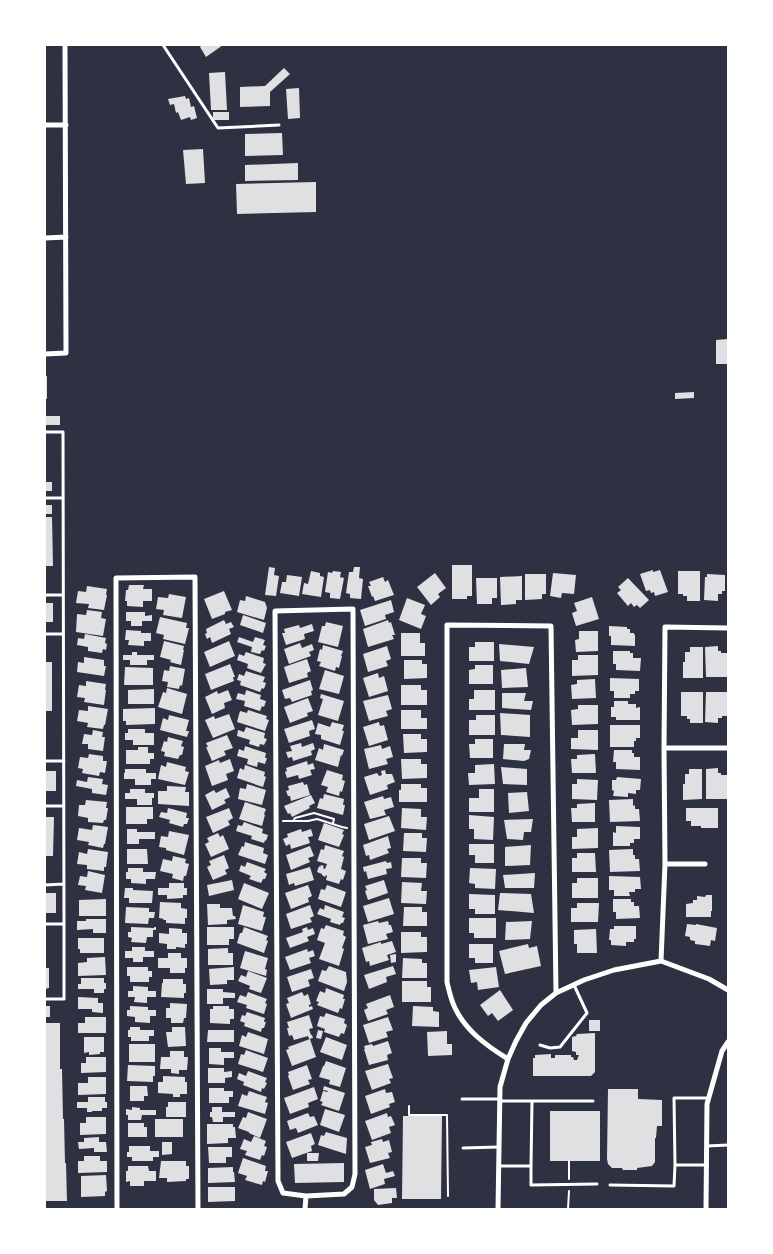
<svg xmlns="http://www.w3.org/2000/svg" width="773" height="1254" font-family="Overpass,sans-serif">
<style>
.building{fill:#e0e0e3}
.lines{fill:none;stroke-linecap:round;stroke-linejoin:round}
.path{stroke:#fff;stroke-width:2}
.service{stroke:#fff;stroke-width:3}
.minor{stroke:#fff;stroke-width:5}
</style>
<rect width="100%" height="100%" fill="#2d3142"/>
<path class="building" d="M200,45H223L206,57L200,47L201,46Z
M284,68L290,74L270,92V106L240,107V87L265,86Z
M225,72L227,110H211L209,73Z
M299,88L300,118L288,119L286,89Z
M185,96L186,99L189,98L191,107L194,106L197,118L191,120L190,117L181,120L178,112L176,113L174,104L170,105L168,99Z
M213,112H229V120H213Z
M282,133L283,155L245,156V134Z
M203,149L205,183L186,184L183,150Z
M298,163V180L245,181V165Z
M316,182V212L237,214L236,184Z
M728,339V364H716V340Z
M45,376H47V399H45Z
M694,392V398L675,399V393Z
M45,416H60V425H45Z
M45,482H52V491H45Z
M45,505H52V514H45Z
M45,517H52L53,566H45Z
M452,565H472V596H467V599H452Z
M269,567L275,568L274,575L279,576L276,596L265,595Z
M354,567H360L359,578L363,579L361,599L350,598V594L346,593L349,572H353Z
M653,570V572L660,570L668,592L655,596L654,592L651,593L650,590L646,591L640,574Z
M311,571L320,573V576L324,577L321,597L302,594L304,583L308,584Z
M333,571L341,572L340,577L344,578L340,599L330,598V593L325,592L328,572L332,573Z
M678,571H700V601H687V596H683V594H678Z
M435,573L446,588L438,594L440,597L431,605L417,587Z
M553,573L576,575L574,594L562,593L561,598L550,596Z
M525,574H546V594H542V599L525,600Z
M707,574L725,575V591H722V594H718V601L704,600L705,577H707Z
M287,575L302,577L299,596L280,593L282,582H286Z
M522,576V600H516V604L501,605L500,577Z
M383,577L385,582L388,580L394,595L375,601L373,596L372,597L368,586H371L369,582Z
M476,578H497V598H492V604H477Z
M628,578L649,600L640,608L637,605L634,607L631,603L628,606L617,593L621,590L618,587Z
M129,585H144L143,589H152V601H143V607L127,606V601H125L126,590H128Z
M87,586L107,589L106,595H107L104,610L88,608L89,604L76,603L78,591L86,592Z
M224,591L232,610L225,612V614L212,619L204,599Z
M169,594L186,597L182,618L163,615L164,610L156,609L158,597L168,598Z
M246,596L265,602L267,608L264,620L237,612L240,600L245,601Z
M592,597L599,619L576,626L572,613L577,611L574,603Z
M407,598L425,605L421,614L426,616L421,629L399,620Z
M391,600L394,612L385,615L386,619L365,626L360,610Z
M45,603H53V622H45Z
M87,610L102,612L101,618L106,619L103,636L76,632L77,614L86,615Z
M126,612H145V616L152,615V621H142V626H131V621H126Z
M243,615L266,623L263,633L240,625Z
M160,617L187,623L186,628H189L185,644L163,639L164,635L156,633Z
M224,620L226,624L231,622L234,627L229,629L231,634L212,643L210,637L207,639L205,634L207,633L206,629Z
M388,620L389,623L391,622L395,635H392L394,639L368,647L363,629Z
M326,622L343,626L338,647L318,642L322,626H325Z
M312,624L314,631L304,634L305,639L286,645L282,633H285L284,629L299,625L300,628Z
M609,626L627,627V629H630V633H634V635L635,634V646L611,645V636H609Z
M126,630L141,631V633H151V641H144V646L128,645L129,640H125Z
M579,631H598V651L576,652L575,640L579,639Z
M401,633H420V643H425V656H401Z
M85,634L106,638L105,643L107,644L106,650L103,649L102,653L88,651V647L77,645L78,638L84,639Z
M239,637L253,642L255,637L265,640L263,645L266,646L264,651L262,650L260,654L251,652L252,647L237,642Z
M164,641L184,646L183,650H184L181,665L170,662L171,660L160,657Z
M229,641L235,656L210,667L204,652Z
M475,642H494V661H469V647H475Z
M300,643L302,648L312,644L314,650L309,652L311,656L289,664L284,649Z
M499,644L534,647L529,664L500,661Z
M323,645L343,651L341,656H342L339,668L336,667L335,671L319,666L321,662L317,661L320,649L322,650Z
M387,646L391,659L386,661L388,666L368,672L363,654Z
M718,646V651H721V653H727L728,677H706L705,647Z
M690,647H703V678H683V662H685V652H690Z
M613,651H630V653H633V658H641L640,671L616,670V664H613Z
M132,652H137V655H154V660H147V665H130V660H123V655H132Z
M246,652L264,658L263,663L266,664L261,673L247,668L248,664L237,660L239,654L244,656Z
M578,655H598V675L572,676V660H578Z
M84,657L104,660V666H106L104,676L77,672L78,662L84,663Z
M307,659L311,671L307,673L308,677L289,683L284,667Z
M404,660H422V664H427V678L404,679Z
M45,662H52V711H45Z
M230,664L235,677H233L234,681L211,690L205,674Z
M475,665H493V684H469V670L475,669Z
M170,666L185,669L182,686L180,685L179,689L167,687L168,682L162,681L164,670L169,671Z
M125,667L153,668V685H124Z
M526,668L528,687L502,688L501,670Z
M325,670L344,676L339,694L319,689Z
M246,671L265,677L263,682L266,683L264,689L262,688L260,692L240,685L241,681L237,680L239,674L244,676Z
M378,673L379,678L384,676L388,691L369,697L363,678Z
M610,678L639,679V691H635V694H630V698H614V691H610Z
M595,679L596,698L572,699L571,685L577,684V680Z
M310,680L313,690L311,691L312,695L292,702L290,698L285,699L282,690Z
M86,681L106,684L105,690H106L104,705L84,702L85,698L77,697L79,685L86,686Z
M401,685H421V690H427V705H401Z
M167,688L187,694L182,714L158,707L163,692L166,693Z
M154,689V704H128V690Z
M228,690L232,700L224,703L225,708L212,714L205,697L217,691L218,694Z
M246,690L261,695L260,699L266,701L264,707L262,706L260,711L244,706L245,701L236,699L238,693L245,695Z
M474,690H495V710H469V699H474Z
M681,692H703V723H690V719H687V716H681Z
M706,692H728L727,716H722V718H718V723L705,722Z
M502,693H526L524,701H533L531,710L502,708Z
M321,694L344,701L338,721L318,715L323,699L320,698Z
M388,695L392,709L386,711L388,716L369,721L363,701Z
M308,698L313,711L307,713L308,716L290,723L284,707Z
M614,701H628V704H636V708L640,707V720H616V717H611V707H614Z
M578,705H598V724L572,725L571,710L578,709Z
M88,706L108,709L105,725H104L103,729L87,727L88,723L77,721L79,710L88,711Z
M155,708V724L126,725V721H123V709Z
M248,710L267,716L266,719L269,720L265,731L237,722L240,711L247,713Z
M401,710H421V718H427V729H401Z
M500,713L530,715V737L501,735Z
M229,714L235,729L213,738L205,720L214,716L215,719Z
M169,715L189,720L186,731H189L187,737L160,730L163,718L168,720Z
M476,715H495V735H469V720H476Z
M312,720L315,729L309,731L310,736L289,743L284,729Z
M332,722L344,725L342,731H344L340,745L321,739V735L315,734L318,723L330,727Z
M379,722L380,726L384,725L388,740L369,746L363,727Z
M610,725H640V738H636V741H634V747H610Z
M246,727L265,733L264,738L267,739L264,745L260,744L259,747L249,744L250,740L237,736L238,730L244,732Z
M128,729H145V733H154V745H133V740H125V733H128Z
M93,730L103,732L102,737H105L103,751L88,749V744H82L84,734L92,735Z
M578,730H598V750L571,749V738H578Z
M403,734H421V739H427V752L404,753Z
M227,735L233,748L224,751L226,755L212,761L206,747H208L206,743Z
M168,737L183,741L181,746L184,747L182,755H180L178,759L164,756L165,752L161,751L164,741L167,742Z
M475,739H493V758H470L469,744H475Z
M301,743L302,747L313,743L315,749L311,751L312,755L293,761L292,757L288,758L286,752L292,751L290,746Z
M324,744L344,750L342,756L341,755L338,767L315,760L319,748L323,750Z
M504,744H525L524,750H531L529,759L524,761L503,759Z
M381,745L382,749L390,746L393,757L386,759L388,764L369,769L364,749Z
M245,746L266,753L265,758H267L265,764L258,762L257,767L247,764L248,759L237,756L239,749L244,751Z
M138,747H148V753H154V759H150V764H126V750H138Z
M614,750H632V753H634V757H640V770L616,769V762H613Z
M89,754L103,756V761H107L105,773L100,772L99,776L82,773L83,769L78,768L80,757L88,758Z
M595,754L596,773H572L571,759H577V755Z
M230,759L234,771L226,774L228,780L212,786L205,766L219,760L220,763Z
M401,759H421V764H427V778L402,779Z
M307,761L308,765L313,763L315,769L310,770L312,775L299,779L298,775L287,778L285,772L287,771L286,768Z
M167,762L186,767L185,771L189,772L185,785L158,779L161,765L166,767Z
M494,764L495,784L469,785L468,773H475V765Z
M245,765L265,772L264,776L266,777L263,787L237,778L240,768L244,770Z
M501,767L527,769V785L503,784Z
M718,768V773H721V775H727L728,799H706V769Z
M125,769H146V773H156V779H151V785H135V779H124V773H125Z
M689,769H702V799L683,800V784H685V774H689Z
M327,770L343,775L342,780L345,781L342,792L340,791L339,796L326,792L328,787L321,785Z
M385,770L386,774H392L395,782L387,785L388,789L370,795L364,777L377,773L379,776L382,775L381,771Z
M45,771H56V791H45Z
M88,777L103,779L102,784L108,785L106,795L92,793V789L76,786L77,780L87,782Z
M617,777L641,779L640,790H636V794L628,793V797L613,796L614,791L612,790V780H616Z
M577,779L598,780L597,800L572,799V784H577Z
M303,782L304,785L307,784L310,795L291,801L290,796H288L286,791L289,790L288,786Z
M247,784L266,790L262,805L238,799L240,788L246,789Z
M401,784H421V788H427V802H399V790H401Z
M167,786L186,787L185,792H189V806L158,804V791H167Z
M226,788L230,797L224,800L226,803L212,810L205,795L214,790L216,793Z
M130,789H145V793H154V798H152V805H137V799H125V793H130Z
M479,789H494V812H469V798H479Z
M527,792L529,811L509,813L508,793Z
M324,794L344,799L343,805H345L343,815L317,808L320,798L323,799Z
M311,795L315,803L309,806L310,808L292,817L290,813L288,814L284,806Z
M383,796L384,799L391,797L394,807L384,810L386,815L370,819L364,802Z
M633,799V806L635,805V809H639L640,821L610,822L609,800Z
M86,800L107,802L106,808H108L106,820H104L103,823L88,822V818L78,816L79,805H85Z
M245,802L266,809L264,814L265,815L262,826L239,819Z
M595,803V822H572L571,808H577V804Z
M126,807H153V819H147V824H126Z
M168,808L187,813L186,818H189L187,824H184L183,827L169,823L170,820L159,817L161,812L167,813Z
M229,808L233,818L228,821L230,825L213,833L206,817Z
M402,808L421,809V817H427L426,830L401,828Z
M686,808H718V828H701V826H691V821H686Z
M469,815L494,817L493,840L474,839V829H469Z
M389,816L395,831L369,840L364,824Z
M45,817H54L53,856H45Z
M533,819L531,832H524L523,840L507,839L504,820Z
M244,822L263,829L262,833L268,835L266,841L265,840L264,843L251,839L252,836L236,831L238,825L242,826Z
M324,823L344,830L342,834L344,835L339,847L318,840Z
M93,825L108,827L105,844H104L103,848L88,845L89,842L77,840L79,828L92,830Z
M616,826L640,827V839H634V843H630V846H613V832L616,833Z
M598,828V848L572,849V837H577V829Z
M127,829H137V832H155V839H139V844H127Z
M301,829L302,832L311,829L313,836L308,837L310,843L291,849L290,844L286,846L283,839L288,837L287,834Z
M169,831L189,835L184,855L166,850V848L159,847L161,836L168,837Z
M218,833L220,837L223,835L229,849L211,857L205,844L209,842L207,838Z
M404,833H422V838H427L426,852L403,851Z
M388,836L391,848L387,849L389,853L370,860L369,855L366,856L363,845Z
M245,842L264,848L263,853L268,855L265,864L238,855L242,846L244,847Z
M469,844H494V863H475V855H469Z
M325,845L344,851L342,856L344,857L341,869L346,871L343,880L341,879L339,884L326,880L327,876L326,875L325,877L322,875V874L317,872L319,866L320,867L321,865L324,866L323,868L325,869L327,864L317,861L321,849L324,850Z
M531,845L530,865L505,866V847Z
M310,846L314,856L308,858L310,862L291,870L286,855Z
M88,849L108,852L106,867H104V871L87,869V865L77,864L79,852L87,854Z
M127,849H147L148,864H127Z
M633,849V855H635V859H639L640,871L610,872L609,850Z
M577,853H595L596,872H572V858H577Z
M224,855L229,868L225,870L227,874L213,880L207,867L211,865L209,861Z
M173,856L186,859L185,863L189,864L186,876H184L183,881L172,878L173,874L160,871L163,859L172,861Z
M402,858H421V863H427L426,878L401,877Z
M386,861L387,863L391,862L392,868L386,869L387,874L368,879L366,871L364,872L363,867Z
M247,862L266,869L264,872L267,874L265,879H263L261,883L249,879L251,876L239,871L241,865L245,867Z
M310,867L314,880L295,886L294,883L289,885L286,874Z
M128,868H143V872H156L155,879H146V884L131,883V879H126V872H128Z
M470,868L496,869L495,889L475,888V884L469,883Z
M88,871L105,875L102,893L85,890L86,886L78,885L80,876L87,877Z
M535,873L534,888H505L503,875Z
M609,876L640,877L641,889H635V892H629L630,896H614V890H609Z
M577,878H598V898H572V883H577Z
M232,880L234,890L209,896L207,885Z
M384,880L388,893L368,900L365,891L367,890L365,886Z
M402,882L422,883L421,891H427L426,904L401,903Z
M169,883H184V888H187V895H183V898L167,899V895H158V888H169Z
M244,883L269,893L262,909L238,899Z
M308,885L312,896L308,898L309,902L291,909L285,893Z
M327,885L346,892L341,907L318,899L321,889L325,890Z
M125,888H133V890L153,891L152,903H129V898H124Z
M45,893H56V913H45Z
M500,893L531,894L534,913L498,910Z
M469,894L495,895V914H475V909H469Z
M706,895H712V911H711V917H686V904L693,903V900H697V896L705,897Z
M389,898L394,914L368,922L363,906Z
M106,899V916H79V900Z
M613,899H631V902H634V906H639L640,918L616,919V912H613Z
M160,902L181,903V908L187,909V918H185V924L166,923V920H163L164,919L159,918Z
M577,903H599L598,922H571V908H577Z
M207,904H220V908H232L233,916H235L236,919L227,920V924L208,925Z
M243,905L264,912L263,917H266L262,931L238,924Z
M310,905L314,916L310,918L312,922L291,929L286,914Z
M325,905L344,912L342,917L345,918L343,923H341L340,925L330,922L331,919L317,914L320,908L324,910Z
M126,907L149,908V912H155L154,918H149L148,924L125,923Z
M404,907H422V912H427V926H403Z
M469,918H496V938H474V933H469Z
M86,919H106V933H93V929L77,930V921H86Z
M378,921L379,923L388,921L389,925H391L393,932L386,934L388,939L368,944L363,925Z
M532,921L530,939L505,940L506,922Z
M687,924L696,925V924L717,928L715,941L711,940L710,946L695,944V941L690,940V937L685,936Z
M326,925L344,931L343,935L346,937L342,948L344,949L339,966L319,959L325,943L317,940L321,928L324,929Z
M614,926H636V939H634V942H626V946L611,945V940H609L610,929H614Z
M131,927L154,928V927H156V930H153V937H147L146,943L131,942L132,938L128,937V932H131Z
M207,927H234V939H229V945H207Z
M244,927L268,936L266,940L268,941L264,953L237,943L240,933H242Z
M307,927L308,930L313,928L315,934L307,937L309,941L290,948L286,938L303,932L302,929Z
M169,928L182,929V933H187V944H185V948L176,947V949H167V944L159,943V933L169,934Z
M596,929L597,953H577V944H574V930Z
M401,932H421V937H427V952L401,953Z
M78,938H104V953H80V949H78Z
M392,941L396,952L387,955L389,960L370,966L369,961L366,962L362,948L381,942V944Z
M469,944H493V963H475V958H469Z
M528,944L529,948L537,946L541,966L505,974L499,951Z
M132,947H145V951H154V957H143V962H133V958H125V951H132Z
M228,948V953H233V965H208V949Z
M307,949L308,952L313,950L315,956L309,958L311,963L290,970L285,957Z
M245,951L268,958L265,969L267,970L266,976L240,968Z
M168,953H181V958H187V968H185V973H170V968H158V958H168Z
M396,954V962L391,963L390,955Z
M105,957L106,975L78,976V963L87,962V958Z
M403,958L422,959V963H427V978H402Z
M329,966L346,972L347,982L344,991L318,981L322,970L326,971Z
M393,966L396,974L386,977L387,982L369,989L364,975Z
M127,967H148V971H152V977H149V982H130V976H127Z
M234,967V980H227V984L210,985L209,969Z
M496,967L499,987L478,990L477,982L471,983L469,970Z
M45,968H49V988L45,989Z
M311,969L314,978L308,980L310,986L292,992L287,977Z
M248,971L267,978L261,993L249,989L250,986L238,981L241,975L246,977Z
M81,978H104V983H106V989H104V993H94V989H78V984H81Z
M163,979H183V984H186V993H184V998L161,997L162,983H163Z
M402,981H427V987H431V1002H402Z
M133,986L148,987V991H156V997H147V1003L134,1002L135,997H128V991H133Z
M326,988L344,995L343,999H345L342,1009L340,1008L338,1013L317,1005L319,1002L316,1001L320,991L325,993Z
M207,989H223V992L235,993V998H223V1004H207Z
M500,990L513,1010L498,1021L492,1013L488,1016L480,1005Z
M248,992L267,999L265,1003L267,1004L264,1014L246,1008L247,1005L237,1002L240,995L246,997Z
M302,992L304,996L308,994L311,1004L309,1005V1007L312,1006L313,1009L291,1018L286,1004L289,1003L287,998Z
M390,995L394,1007L386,1010L388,1014L368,1021L364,1010L368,1008L366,1004Z
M78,997L98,998V1003H103V1013L92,1012V1009H78Z
M170,1003L187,1004L186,1018H184L183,1023H171V1018H166V1008H170Z
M45,1006H50V1017H45Z
M130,1006L148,1007V1010H156V1016H150V1023L135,1022V1017L127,1016V1010H130Z
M213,1006H229V1009H234V1019H230V1024L210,1023V1009H213Z
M413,1006L433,1007V1011L439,1012V1027L412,1026Z
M247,1012L265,1018L264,1022H266L264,1028H262L261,1032L244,1026L245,1023L240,1021L242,1015L245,1016Z
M326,1013L345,1019L344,1023L347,1025L344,1034L341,1033L339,1037L324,1032L325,1029L317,1026L320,1016L324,1017Z
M309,1015L313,1028L309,1029L311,1035H312L313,1038L309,1039L308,1036L294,1040L292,1035L289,1036L287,1028H289L287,1022Z
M85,1017H106V1033H78V1023H85Z
M388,1017L393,1030L386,1032L388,1037L369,1043L363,1025Z
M589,1020H600V1031H589Z
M45,1023H60V1069H62L63,1119H64L65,1163H66L67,1201H45Z
M130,1027H140V1030H154V1036H149V1041H131V1037H128V1030H130Z
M172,1027H185L186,1046L168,1047L166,1032H172Z
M208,1030H234V1042H207Z
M318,1030L323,1031L321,1039L316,1038Z
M447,1031V1044H452V1055L428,1056L427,1032Z
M248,1032L268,1039L264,1054L239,1046L242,1035L246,1037Z
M595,1033V1072L591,1076H533V1058H535V1055L551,1054V1058H555V1055H571V1057H573L574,1060H577L579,1055H576V1052L572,1051V1037L576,1036L577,1034Z
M84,1037H104V1052H100V1054L89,1055V1052L84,1053Z
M326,1037L347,1045L342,1060L320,1052Z
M310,1039L316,1057L292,1066L286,1050L289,1049L288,1047Z
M388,1041L392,1053L387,1055L388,1060L369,1065L364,1049H365L364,1046L372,1044L373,1046Z
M129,1044H155V1062H129Z
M209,1048H221V1052H234V1058H224V1065L209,1064Z
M246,1050L268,1058L263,1072L238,1064L241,1054L244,1055Z
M170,1051H184V1057H188L187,1070H179V1074L171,1073V1069H160L161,1057H170Z
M86,1057H106V1072L81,1073V1063H86Z
M326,1061L346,1068L340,1087L329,1084L330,1080L319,1077L323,1066H324Z
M388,1064L393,1078L389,1079L391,1083L372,1090L365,1071Z
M128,1065L155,1066V1076H153V1082L127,1081Z
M307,1065L312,1079L308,1080L310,1084L293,1090L288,1076L289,1075L288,1072Z
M208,1068H224V1072L232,1071V1077L225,1078V1075V1083H208Z
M248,1071L267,1078L265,1082L267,1083L264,1089L262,1088L261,1092L243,1085L244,1082L237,1079L239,1073L246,1076Z
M163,1076L185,1077V1082H187V1094H180V1097H173V1094L158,1093V1082H163Z
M88,1077H106V1094L78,1095V1083H88Z
M130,1086H147L148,1096H144V1101H130Z
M324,1086L345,1093L339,1111L321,1105L323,1102L320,1101L323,1091L327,1092L328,1091L323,1090Z
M314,1087L318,1099L308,1103L309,1107L290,1114L284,1098Z
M209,1088H224V1091H233V1097H229V1103H209Z
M385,1089L386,1093L392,1092L395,1102L389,1104L390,1107L371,1114L365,1096Z
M608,1089H638V1099L662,1100V1126H657L656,1138H655V1162L652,1166L637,1168V1170H623L622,1168H612L608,1164L607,1159Z
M249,1091L267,1097L265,1102L268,1103L265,1114L238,1106L242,1094L247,1096Z
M88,1097H105V1102H107V1108H102V1111H92V1112H87V1108H77V1102H88Z
M168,1102H186V1117H166V1107H168Z
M132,1107L140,1108V1110H156V1115H142L141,1120H128V1115H126V1109L132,1110Z
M212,1107H222V1112H235V1117H223V1122H213L212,1117H210V1112H212Z
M325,1109L345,1115L339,1132L320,1125Z
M550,1111H600V1161H550Z
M248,1112L267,1119L260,1138L249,1133V1132L238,1128L243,1117L246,1118Z
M308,1113L310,1117L314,1116L318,1125L298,1133L296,1128L290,1130L287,1121Z
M387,1113L388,1117L391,1116L395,1125L389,1127L391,1133L372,1140L365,1121Z
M403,1116H442L441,1199H402Z
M86,1117H106V1134L80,1135V1123H86Z
M155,1119H183V1137H155Z
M128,1123H144V1127H147V1137H128Z
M207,1124H233V1127H235L236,1138H228V1143L207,1144Z
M326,1132L347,1138L346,1154L318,1145L321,1135L324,1136Z
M311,1133L315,1144L311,1146L312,1151L292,1158L286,1142Z
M254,1136L266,1141L264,1146L267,1147L264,1156L262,1155L260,1160L245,1155L247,1151L240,1149L244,1139L251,1142Z
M99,1137V1142H106L107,1152H94V1148L79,1149L78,1142H84V1138Z
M382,1139L383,1142L389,1140L392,1152L388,1153L390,1158L370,1163L365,1147L372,1145L371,1142Z
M162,1142H172V1154L162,1155Z
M129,1146H150V1151H159V1157H153V1161H132V1157H127V1152H129Z
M208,1147H232V1157H226V1163H209Z
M307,1153H319L318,1161H307Z
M84,1156H100V1161H107V1172L78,1173V1161H84Z
M243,1158L266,1166L265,1171H268L265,1182L263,1181L262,1185L245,1180L247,1176L238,1173Z
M161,1161H186V1166H189V1179H186V1181L167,1182V1178H159Z
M344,1163V1182L295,1183L294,1164Z
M383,1164L386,1173L393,1171L395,1176L384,1179L385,1184L370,1189L365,1170Z
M128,1166H148L149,1171H156V1181H144V1186H130V1181L126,1182V1171H128Z
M233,1167V1172H234L235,1182L208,1183V1168Z
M106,1175L107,1191L105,1192V1196L81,1197V1176Z
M208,1187H235V1201L208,1202Z
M396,1188L397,1198H392V1203L378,1205L374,1200V1189Z"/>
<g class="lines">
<path class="path" d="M283,821H308L317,819L342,827L347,828
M293,821L295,818L314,813L334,819L333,823
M409,1106V1115H447L448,1196
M569,1179V1161
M568,1209L569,1191"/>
<path class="service" d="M163,45L218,128L279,125
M45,432H63L64,924V999H45
M45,498H63
M45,595H63
M45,634H63
M45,761H64
M45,806H64
M45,885L64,884
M45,924H64
M540,1045L550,1048L560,1047L587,1013L574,985
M462,1099H499
M500,1101H532
M707,1146L728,1145
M463,1148L499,1147
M675,1165L674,1098H708
M499,1166H531V1185L597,1184
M531,1166L532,1101H593
M610,1185L674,1186L675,1165H706"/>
<path class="minor" d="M45,125H66
M45,238L66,237
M45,354L66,353L65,45
M664,748H728
M665,864H705
M661,961L665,864L664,748L665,627L728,628
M508,1059C487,1046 466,1031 455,1008C451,1000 449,991 447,982V625L551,626L556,993
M117,1209L116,578L195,577L198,1209
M305,1209L306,1196L283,1193L278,1181L275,611L353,609L355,1174L352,1187L344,1194L306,1196
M498,1209L500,1087L508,1059L516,1041L526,1023L541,1005L556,993L584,980L614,970L661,961L709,979L728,990
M706,1209L707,1104L722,1051L728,1042"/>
</g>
<rect width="773" height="1254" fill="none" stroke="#ffffff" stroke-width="92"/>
</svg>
